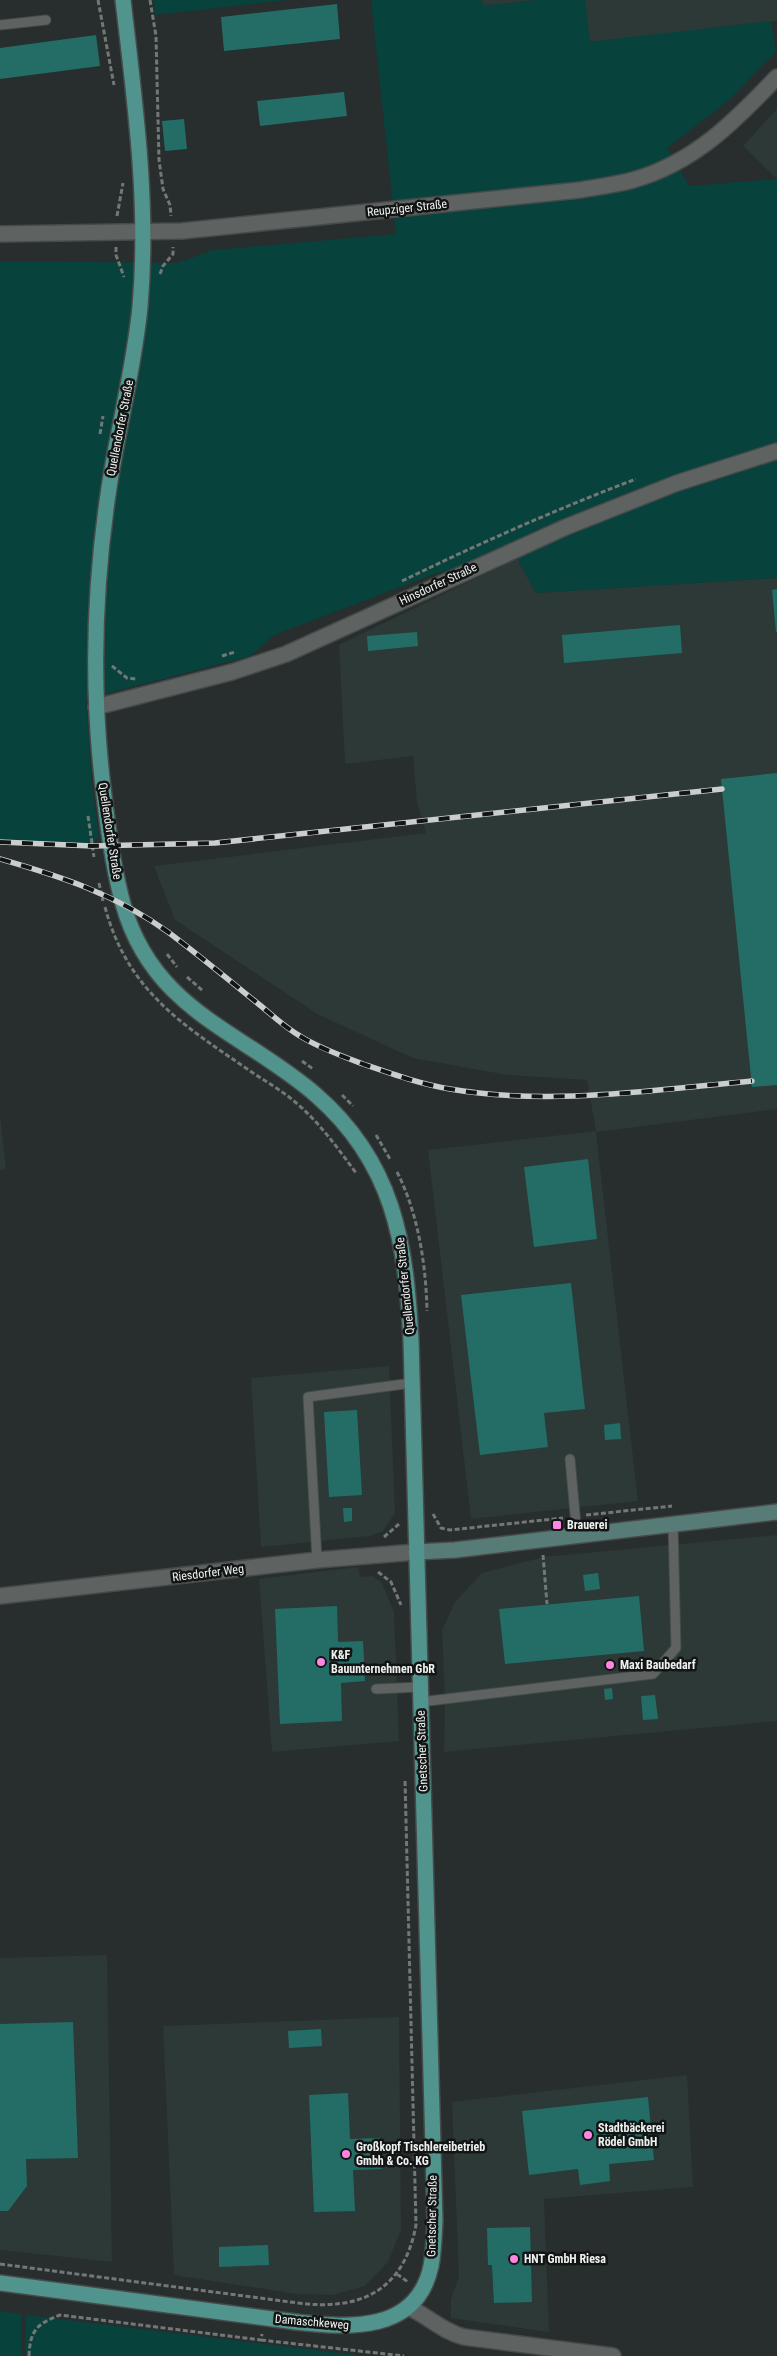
<svg xmlns="http://www.w3.org/2000/svg" width="777" height="2356" font-family="'Roboto Condensed',sans-serif">
<style>
.built{fill:#2c3937}
.green{fill:#07423d}
.building{fill:#246d66}
.lines{fill:none;stroke-linecap:round;stroke-linejoin:round}
.lane-casing{stroke:#464b4a;stroke-width:11}
.street-casing{stroke:#464b4a;stroke-width:18}
.secondary-casing{stroke:#464b4a;stroke-width:18}
.primary-casing{stroke:#464b4a;stroke-width:18}
.path{stroke:#737877;stroke-width:3;stroke-dasharray:5 2.5;stroke-linecap:butt}
.lane{stroke:#5e6362;stroke-width:9}
.street{stroke:#5e6362;stroke-width:15}
.secondary{stroke:#577c78;stroke-width:15}
.primary{stroke:#51948d;stroke-width:15}
.rail-casing{stroke:#cacecd;stroke-width:5.5}
.rail{stroke:#131515;stroke-width:4;stroke-dasharray:11;stroke-linecap:butt}
.poi-dot{fill:#fd86e3;stroke:#131515;stroke-width:2}
.labels{text-anchor:middle;stroke-width:5;stroke-linejoin:round;paint-order:stroke}
.street-label{font-size:12px;fill:#edf1f0;stroke:#131515}
.poi-label{font-size:12px;font-weight:bold;fill:#edf1f0;stroke:#131515;text-anchor:start}
</style>
<rect width="100%" height="100%" fill="#282d2d"/>
<path class="built" d="M482,0H536L483,6Z
M585,0H777V21L589,42Z
M777,109V179L743,146Z
M517,558L536,593L777,578V1109L596,1132L638,1501L471,1519L428,1150L596,1131L587,1080L507,1075L413,1058L319,1015L175,920L154,866L426,833L417,802L413,756L345,764L339,645Z
M0,1115L6,1169L0,1170Z
M389,1366L395,1513L383,1531L370,1536L261,1547L251,1378Z
M777,1535V1721L444,1752L445,1701L442,1630L455,1602L482,1573L543,1557Z
M358,1567L360,1577L373,1576L382,1583L394,1612L399,1741L272,1752L259,1579Z
M107,1955L112,2262L0,2250V1958Z
M399,2017L401,2230L388,2262L365,2286L333,2295L297,2294L174,2275L163,2026Z
M687,2075L693,2187L544,2199L549,2332L451,2318V2299L459,2277L452,2102Z"/>
<path class="green" d="M154,0H287L155,15Z
M371,0H482L483,6L536,0H585L590,42L771,21L776,52L729,100L667,148L689,186L777,179V578L536,593L517,558L437,573L274,635L250,656L86,699L92,784L99,836L92,846L0,842V261L177,263L213,250L396,234Z
M0,2311L21,2314V2356H0Z
M26,2315L364,2356H25Z"/>
<path class="building" d="M337,4L340,39L224,51L221,17Z
M96,35L100,66L0,79V48Z
M344,92L347,116L260,126L257,101Z
M184,119L187,149L165,151L162,121Z
M777,589V632H776L772,590Z
M680,625L682,653L564,663L562,635Z
M417,632L418,646L368,651L367,636Z
M777,773V1085L752,1087L721,779Z
M588,1159L597,1239L534,1247L524,1167Z
M571,1283L585,1409L544,1413L548,1447L480,1455L461,1295Z
M357,1410L362,1495L329,1497L324,1412Z
M620,1423L621,1439L605,1440L604,1425Z
M343,1508H352V1521L344,1522Z
M598,1573L600,1589L585,1591L583,1575Z
M639,1596L644,1651L505,1664L499,1609Z
M337,1606L338,1642L363,1641L365,1681L341,1683L342,1721L280,1724L275,1609Z
M612,1688L613,1699L605,1700L604,1689Z
M655,1695L658,1719L643,1720L641,1696Z
M73,2022L78,2158L26,2159L27,2186L8,2211H0V2024Z
M321,2029L322,2046L289,2048L288,2031Z
M348,2093L350,2139L380,2138L382,2169L353,2170L355,2211L314,2212L309,2095Z
M648,2097L654,2160L609,2164L610,2181L580,2185L578,2169L529,2175L522,2111Z
M530,2227L532,2302L494,2303L492,2265H488L487,2228Z
M268,2245L269,2265L219,2267V2247Z"/>
<g class="lines">
<g class="lane-casing">
<path id="lane" d="M0,25L46,20
M570,1459L577,1536
M317,1560L308,1397L412,1383
M376,1689L420,1687
M420,1702L653,1674L676,1648L673,1524"/>
</g>
<g class="street-casing">
<path id="street" d="M0,234L182,231L580,190C597,187 615,185 633,180C694,163 735,121 777,77
M96,707L232,672L286,654L566,527L677,483L777,451
M0,1596L317,1560L416,1552
M408,2307C428,2316 443,2332 464,2337L613,2356"/>
</g>
<g class="secondary-casing">
<path id="secondary" d="M416,1552L455,1550L777,1512"/>
</g>
<g class="primary-casing">
<path id="primary" d="M0,2283L296,2322C349,2328 417,2333 431,2266C434,2251 434,2236 435,2221L411,1340C406,1243 394,1163 316,1095C242,1031 153,1011 123,904C114,871 109,836 105,803C91,698 93,593 109,488C118,428 134,368 140,307C149,203 135,103 123,0"/>
</g>
<path class="path" d="M98,0L114,85
M150,0L156,36L159,160L163,189L170,205L171,216
M117,216L123,183
M116,247V255L124,277
M160,274L163,266L173,254V247
M100,434L103,416
M402,581C478,544 557,509 636,479
M222,656L235,652
M112,666L127,678L136,679
M88,816L94,857
M99,883L103,901
M105,907C128,993 185,1026 253,1073C267,1082 282,1091 294,1101C319,1122 337,1147 356,1173
M167,954L177,967
M187,977L203,991
M302,1061L313,1069
M342,1095L353,1106
M376,1135L390,1159
M397,1172C418,1213 426,1264 427,1311
M433,1514L441,1528L450,1530L563,1518
M586,1515L672,1506
M384,1537L399,1524
M543,1555L547,1604
M378,1572L391,1582L401,1605
M0,2264L298,2303C360,2311 404,2291 416,2225L405,1780
M397,2274L408,2282
M261,2340L404,2356
M29,2356C30,2330 37,2324 60,2315L261,2340L262,2334"/>
<use href="#lane" class="lane"/>
<use href="#street" class="street"/>
<use href="#secondary" class="secondary"/>
<use href="#primary" class="primary"/>
<g class="rail-casing">
<path id="rail" d="M0,842L92,846L215,843L722,789
M0,859C62,877 115,894 168,932C200,956 230,981 261,1006C273,1016 286,1028 300,1036C319,1048 342,1056 363,1064C392,1074 420,1084 450,1089C549,1106 652,1090 752,1081"/>
</g>
<use href="#rail" class="rail"/>
</g>
<g class="poi-dot">
<rect x="552" y="1520" width="10" height="10" rx="2.5"/>
<circle cx="321" cy="1662" r="5"/>
<circle cx="610" cy="1665" r="5"/>
<circle cx="588" cy="2135" r="5"/>
<circle cx="346" cy="2154" r="5"/>
<circle cx="514" cy="2259" r="5"/>
</g>
<g class="labels">
<g class="street-label">
<text transform="translate(407 208) rotate(-6)" y="4">Reupziger Straße</text>
<text transform="translate(120 428) rotate(-79)" y="4">Quellendorfer Straße</text>
<text transform="translate(438 584) rotate(-25)" y="4">Hinsdorfer Straße</text>
<text transform="translate(110 831) rotate(81)" y="4">Quellendorfer Straße</text>
<text transform="translate(405 1286) rotate(-96)" y="4">Quellendorfer Straße</text>
<text transform="translate(208 1573) rotate(-7)" y="4">Riesdorfer Weg</text>
<text transform="translate(422 1751) rotate(-92)" y="4">Gnetscher Straße</text>
<text transform="translate(432 2216) rotate(-89)" y="4">Gnetscher Straße</text>
<text transform="translate(312 2322) rotate(5)" y="4">Damaschkeweg</text>
</g>
<g class="poi-label">
<text x="567" y="1529">Brauerei</text>
<text x="331" y="1659">K&amp;F<tspan x="331" dy="14">Bauunternehmen GbR</tspan></text>
<text x="620" y="1669">Maxi Baubedarf</text>
<text x="598" y="2132">Stadtbäckerei<tspan x="598" dy="14">Rödel GmbH</tspan></text>
<text x="356" y="2151">Großkopf Tischlereibetrieb<tspan x="356" dy="14">Gmbh &amp; Co. KG</tspan></text>
<text x="524" y="2263">HNT GmbH Riesa</text>
</g>
</g>
</svg>
